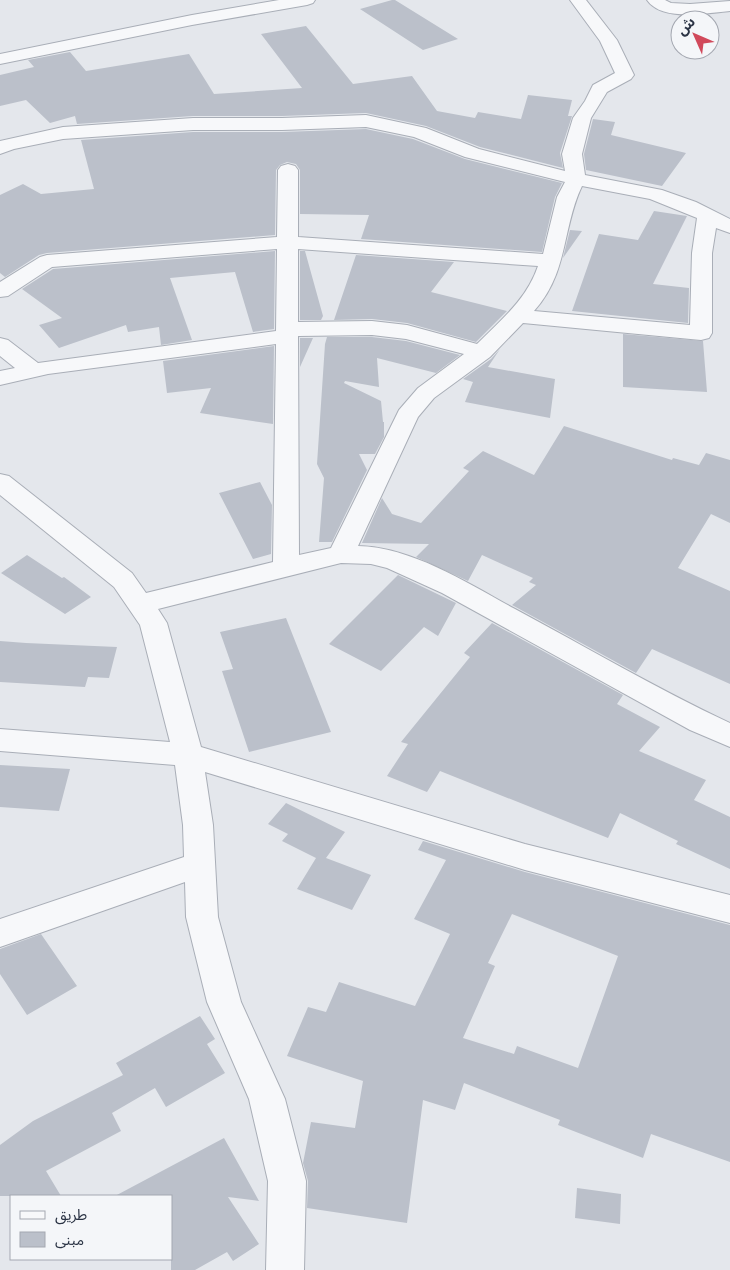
<svg xmlns="http://www.w3.org/2000/svg" width="730" height="1270" font-family="Overpass,'Noto Sans Arabic',sans-serif">
<style>
.building{fill:#bbc0ca;fill-rule:evenodd}
.lines{fill:none;stroke-linecap:round;stroke-linejoin:round}
.minor-casing{stroke:#a9aeb7;stroke-width:2}
.minor{fill:#f7f8fa;fill-rule:evenodd}
</style>
<rect width="100%" height="100%" fill="#e4e7ec"/>
<path class="building" d="M392,0H395L458,39L423,50L360,9Z
M306,26L353,84L412,76L437,111L475,118L478,112L521,119L528,95L572,100L568,116H572L560,153L563,168L480,147L426,126L366,113L282,116H193L77,124L75,116L50,123L26,100L0,106V75L34,67L28,60L70,52L86,71L189,54L214,94L302,88L261,34Z
M593,119L615,122L611,135L686,153L662,186L586,170L584,154Z
M366,129L413,139L465,159L562,183L555,197L542,252L361,239L369,215L300,214V170L296,164L287,162L280,165L276,170L275,235L47,253L39,255L5,277L0,273V195L23,184L41,194L94,189L81,140L193,132H282Z
M654,211L687,216L653,284L689,288L688,323L572,311L599,234L638,240Z
M570,230L582,231L563,258Z
M275,251L274,329L253,332L235,272L170,278L192,340L161,345L159,327L128,332L126,325L59,348L39,325L62,318L22,289L53,269Z
M300,251H305L323,316L321,320H300Z
M356,255L454,262L431,292L507,311L476,342L407,323L372,319L334,320Z
M623,334L703,341L707,392L623,387Z
M327,337H372L406,341L460,355L436,373L377,358L379,387L345,381L344,383L381,401L383,422H384V437L375,454H359L367,470L332,542H319L324,478L317,464L325,344Z
M300,338H313L300,367Z
M274,346L273,424L200,413L211,388L167,393L163,361Z
M500,349L488,367L555,379L550,418L465,402L473,382L463,379L491,359Z
M564,426L672,460L673,458L699,465L706,453L730,460V523L711,514L678,568L730,591V684L652,649L636,673L512,605L536,585L529,582L533,578L482,555L468,581L416,557L429,544L362,543L382,498L392,514L421,523L469,471L463,468L483,451L534,475Z
M260,482L272,505L271,554L253,559L219,493Z
M27,555L62,578L64,577L91,597L65,614L1,573Z
M398,575L456,603L438,636L424,627L381,671L329,644Z
M286,618L331,732L249,752L222,671L233,669L220,632Z
M492,623L623,695L617,704L660,727L639,751L706,780L694,800L730,817V869L676,844L678,841L620,813L608,838L440,771L427,792L387,776L408,744L401,742L470,657L464,653Z
M0,641L26,643L117,647L109,678L88,677L85,687L0,682Z
M0,765L70,769L59,811L0,807Z
M286,803L345,832L326,858L371,875L352,910L297,889L316,858L282,841L288,834L268,824Z
M423,841L525,872L730,925V1162L651,1134L643,1158L558,1125L560,1120L464,1083L455,1110L423,1100L407,1223L307,1208L308,1181L303,1163L311,1122L355,1128L363,1081L287,1056L308,1007L326,1012L339,982L415,1006L450,934L414,919L446,860L418,850ZM512,914L618,956L578,1068L517,1046L514,1054L463,1038L495,966L488,963Z
M41,934L77,986L27,1015L0,974V949Z
M200,1016L215,1039L207,1044L225,1073L166,1107L155,1088L112,1113L121,1131L46,1171L61,1196H0V1145L33,1121L123,1075L116,1063Z
M224,1138L259,1201L228,1197L259,1244L233,1261L227,1252L195,1270H171V1196H115Z
M577,1188L621,1194L620,1224L575,1218Z"/>
<g class="lines">
<g class="minor-casing">
<path id="minor" d="M279,0H315L313,3L307,5L192,25L0,64V54L192,15Z
M570,0H586L617,40L634,75L631,79L607,92L591,118L582,154L585,175L662,190L696,202L730,219V233L716,228L712,253V333L709,338L701,340L523,323L490,357L434,398L418,417L358,546C412,547 469,584 515,609C586,647 657,689 730,723V747L690,730L442,593L387,568L371,564L341,563L158,609L167,623L201,747L525,844L730,895V923L525,870L205,772L213,825L218,917L241,1002L285,1099L306,1181L304,1270H266L268,1181L249,1099L207,1002L186,917L185,882L0,947V919L184,857L183,825L175,765L0,751V729L170,742L140,625L114,587L0,495V474L9,476L132,573L146,593L273,562L276,344L48,374L0,385V371L15,368L0,356V338L8,340L38,363L276,331L277,249L52,267L8,296L0,297V282L40,257L47,255L277,237L278,170L281,166L288,164L295,166L298,170V237L543,254L557,197L565,182L465,157L414,137L366,127L282,130H193L63,139L14,149L0,154V141L63,127L193,118H282L366,115L426,128L479,149L565,171L562,154L573,118L585,101L593,85L615,73L600,41ZM582,186L650,199L697,218L692,253L690,325L534,311C569,272 562,227 582,186ZM298,249L538,266C527,299 501,320 477,344L407,325L372,321L298,322ZM372,335L406,339L464,354L418,388L399,410L331,548L299,555L298,336Z
M647,0H665L671,3L690,4L730,1V11C707,13 662,22 647,0Z"/>
</g>
<use href="#minor" class="minor"/>
</g>
<rect x="10" y="1195" width="162" height="65" fill="#f4f6f9" stroke="#a4a8b1"/>
<rect x="20" y="1211" width="25" height="8" fill="#f7f8fa" stroke="#a4a8b1"/>
<text x="55" y="1220" font-size="15" fill="#2b3445">طريق</text>
<rect x="20" y="1232" width="25" height="15" fill="#bbc0ca" stroke="#a4a8b1"/>
<text x="55" y="1245" font-size="15" fill="#2b3445">مبنى</text>
<g transform="translate(695 35) rotate(315)"><circle r="24" fill="#f4f6f9" stroke="#a4a8b1"/>
<path d="M0-4L9 19L0 12L-9 19Z" fill="#d1495b"/>
<text y="-8" font-size="14" font-weight="bold" text-anchor="middle" fill="#2b3445">ش</text>
</g>
</svg>
